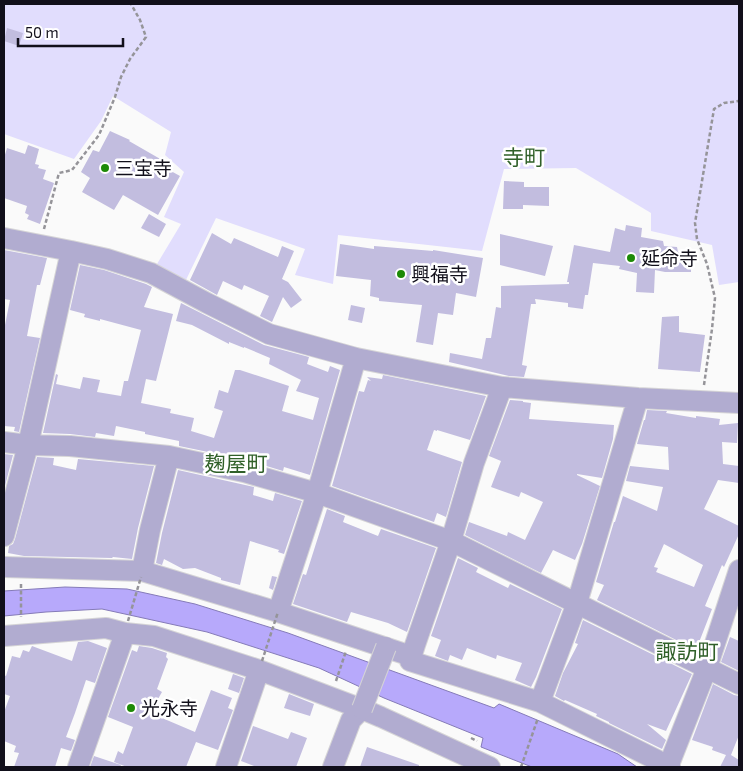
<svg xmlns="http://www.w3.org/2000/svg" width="743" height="771" font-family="'Exo 2','Noto Sans JP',sans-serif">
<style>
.green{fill:#e1ddfd}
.water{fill:#b7a9fb;stroke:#857bb8}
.building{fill:#c2bddf;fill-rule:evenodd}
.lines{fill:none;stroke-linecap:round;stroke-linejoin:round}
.minor-casing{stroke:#d5d4d6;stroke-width:22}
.path{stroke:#959499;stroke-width:2.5;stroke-dasharray:4 2.5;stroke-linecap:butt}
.minor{stroke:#b1acd0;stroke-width:20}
.minor-bridge-casing{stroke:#d5d4d6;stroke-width:22;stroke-linecap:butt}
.path-bridge{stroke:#959499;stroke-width:2.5;stroke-dasharray:4 2.5;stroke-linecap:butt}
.minor-bridge{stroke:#b1acd0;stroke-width:20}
.poi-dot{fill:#1d8a07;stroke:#fff;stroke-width:2}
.labels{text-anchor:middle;stroke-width:5;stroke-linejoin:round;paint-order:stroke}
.poi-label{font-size:19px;fill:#110f1a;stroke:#fff;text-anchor:start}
.quarter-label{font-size:21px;fill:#306029;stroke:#fff}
</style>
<rect width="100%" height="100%" fill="#fafafa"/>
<path class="green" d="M4,4H739V282L719,285L712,245L651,231V213L576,168L504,169L482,251L338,235L333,284L295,275L305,249L216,218L184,284L154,269L181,224L164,217L184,172L165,155L171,132L113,96L101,121L74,159L4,134Z"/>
<path class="water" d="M65,587L127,589L195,604L288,633L494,708L499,704L618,754L637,767H532L481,747L483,738L384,698L319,668L207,632L102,609L46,612L4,616V591Z"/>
<path class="building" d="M7,28L23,33L19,46L4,41Z
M110,131L130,140L129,141L162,160L160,165L180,176L158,215L123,195L114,210L82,192L90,178L81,172L93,150L99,152Z
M28,145L39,149L35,164L39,165L38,168L46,170L43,179L54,183L40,224L27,219L29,215L25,213L27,206L4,198V158L7,148L25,154Z
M504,181L524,182V187H549V206L523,205V209H503Z
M149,214L166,224L159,237L141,228Z
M626,225L642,228L641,237L663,241L664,246L677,247L678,252H691V272H665L655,270L654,293L636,292L637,273L619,269L620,266L593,263L588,295H585L583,309L568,307V303L535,299L536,304H531L522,365L527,366L524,377L509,376L449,362L450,353L482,359L486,338H491L496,307L501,308V286L569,284V282H567L574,245L610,252L615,228L625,231Z
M212,233L231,244L234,238L278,257L282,246L294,251L282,279L288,282L302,300L291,308L283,297L272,322L260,316L269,296L244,285L242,290L223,281L217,295L190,280Z
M500,234L553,246L545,276L500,265Z
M340,244L374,249V246L433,251V250L483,258L476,297L456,293L453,315L438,313L433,345L416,342L422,305L379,301V298L370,296L371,280L336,276Z
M4,250L47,258L40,285H37L27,336L40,338L19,432L14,431L15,427L4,426V330L10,300L4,299Z
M80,265L104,270L146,284L152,287L144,307L173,314L156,381L146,379L141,403L171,409L170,413L194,418L191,431L214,438L223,411L214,408L219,390L228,393L235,370H240L289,386L282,411L313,420L319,398L296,391L301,380L269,364L270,358L244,347V348L229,342V344L192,325L176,321L181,303L264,345L309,357L307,364L328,372L330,366L340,370L310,475L284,467L283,471L247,460L179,446V441L145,434V432L116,426L114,436L96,433L95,437L70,434L43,433L56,374L58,375L56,384L80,389L83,377L100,380L97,392L121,396L124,381H128L141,330L100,319V321L84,317L85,314L70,310Z
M351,305L365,308L362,323L348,320Z
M679,316V332L705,335L700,372L658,369L662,317Z
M383,375L486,396L470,440L437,430V431L434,430L427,450L462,462L446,517L437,513L434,522L332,486L359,391L364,392L368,380L371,381L367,377L382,379Z
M510,400L523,401V402L531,403L529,419L614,425L613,439L602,478L577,474V475L600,486L582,544L575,560L553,550L541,573L465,535L469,522L507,536L508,532L525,540L543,502L521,492L519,497L491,487L501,461L489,456Z
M647,410L667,411L666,413L696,418V416L720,419L719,425L738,423L737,443L722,442L723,464L739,466V483L718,480L704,509L739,526V534L724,567L722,565L705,606L712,609L696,650L597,600L604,585L596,582L614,522H615L623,496L657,511L663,487L626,481L630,466L669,470L668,447L637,444L644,420H645ZM664,544L703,565L694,587L656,572L658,568L654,567Z
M4,454L13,455L4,490Z
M37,457L54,458L53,465L76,470L78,459L154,466L138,528L132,559L113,557L112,558L24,556L8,553L9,546L13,544L15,539Z
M178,470L254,487L253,495L273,501L275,493L302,501L284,554L278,552L279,550L250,541L240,585L221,580V578L195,568L183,569L164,559L162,565L156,563L162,533Z
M327,509L345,516L343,522L378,536L381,529L436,548L407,632L388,623L351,612L347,622L293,604L303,574L306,575Z
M458,558L478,568L476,572L508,588L510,584L562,609L536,677L531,687L515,680L522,663L497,655L496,659L467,648L462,660L450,655L448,661L435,656L441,640L431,636Z
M272,576L277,577L273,590L269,588Z
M583,620L692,674L666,731L647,724L666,740L662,749L609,723V722L596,716L597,714L565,700L564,701L555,696L563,673L578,644L575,643Z
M730,637L739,641V671L721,662Z
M88,641L107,648L95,683L86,680L75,713L66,737L75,740L71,751L61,748L55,767H14L19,753L14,752L16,746L4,741V712L10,696L4,694V675L6,676L12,656L20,658L23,650L29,652L32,646L72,661L78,642Z
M139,646L152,648L167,653L166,657L168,659L157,689L162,692L154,706L157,710L155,715L195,732L211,690L232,698L228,708L233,710L218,750L196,742L186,767H127L114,762L118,751L123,754L133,727L108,717L132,650L137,652Z
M233,674L244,678L239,693L228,689Z
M713,684L734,695L739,696V735L731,755L739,760V767H720L726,755L712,750L713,747L692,740Z
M289,694L314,704L310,716L284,708Z
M253,726L288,739L291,732L307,738L296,767H257L241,761Z
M367,747L419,765V767H360Z
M94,756L121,765L120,767H90Z"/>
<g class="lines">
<g class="minor-casing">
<path id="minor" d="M4,238L71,251L107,259L151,273L207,303L269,334L356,358L502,387L638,398L739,403
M502,387L474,463L451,541L415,645L410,661L540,702L657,760L665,767
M4,442L28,445L70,446L169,456L244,472L317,493L451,541L739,684
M4,536L28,445L71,251
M4,567L142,571L278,612L411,656
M142,571L150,530L169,456
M278,612L317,493L356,358
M4,636L106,628L125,633L154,636L259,670L362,709L381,717L490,767
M540,702L577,603L638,398
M78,767L125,633
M226,767L259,670
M333,767L351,720L362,709
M670,767V762L707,668L739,570"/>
</g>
<path class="path" d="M44,229L59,173L72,170L99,135L115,97L121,77L130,59L146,37L140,20L131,4
M704,385L712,329L715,298L707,264L697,239L695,223L714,109L724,103L739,101
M21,584V617
M336,681L346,651
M471,738L477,741
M521,767L538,718"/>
<use href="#minor" class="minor"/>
<g class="minor-bridge-casing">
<path id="minor-bridge" d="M362,709L386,647"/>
</g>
<path class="path-bridge" d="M128,621L141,577
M262,661L278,612"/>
<use href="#minor-bridge" class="minor-bridge"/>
</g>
<g class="poi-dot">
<circle cx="105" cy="168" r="5"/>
<circle cx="631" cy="258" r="5"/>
<circle cx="401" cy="274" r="5"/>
<circle cx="131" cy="708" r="5"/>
</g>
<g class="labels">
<g class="poi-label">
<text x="115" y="175">三宝寺</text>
<text x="641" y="265">延命寺</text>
<text x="411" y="281">興福寺</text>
<text x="141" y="715">光永寺</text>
</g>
<g class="quarter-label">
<text x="524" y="165">寺町</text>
<text x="236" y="471">麹屋町</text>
<text x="687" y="659">諏訪町</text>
</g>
</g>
<rect width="743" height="771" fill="none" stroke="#110f1a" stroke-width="10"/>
<path d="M18 38v8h105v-8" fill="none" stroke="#110f1a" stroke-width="2.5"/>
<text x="25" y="38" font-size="15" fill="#110f1a" stroke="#ffffff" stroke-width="4" paint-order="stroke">50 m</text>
</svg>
